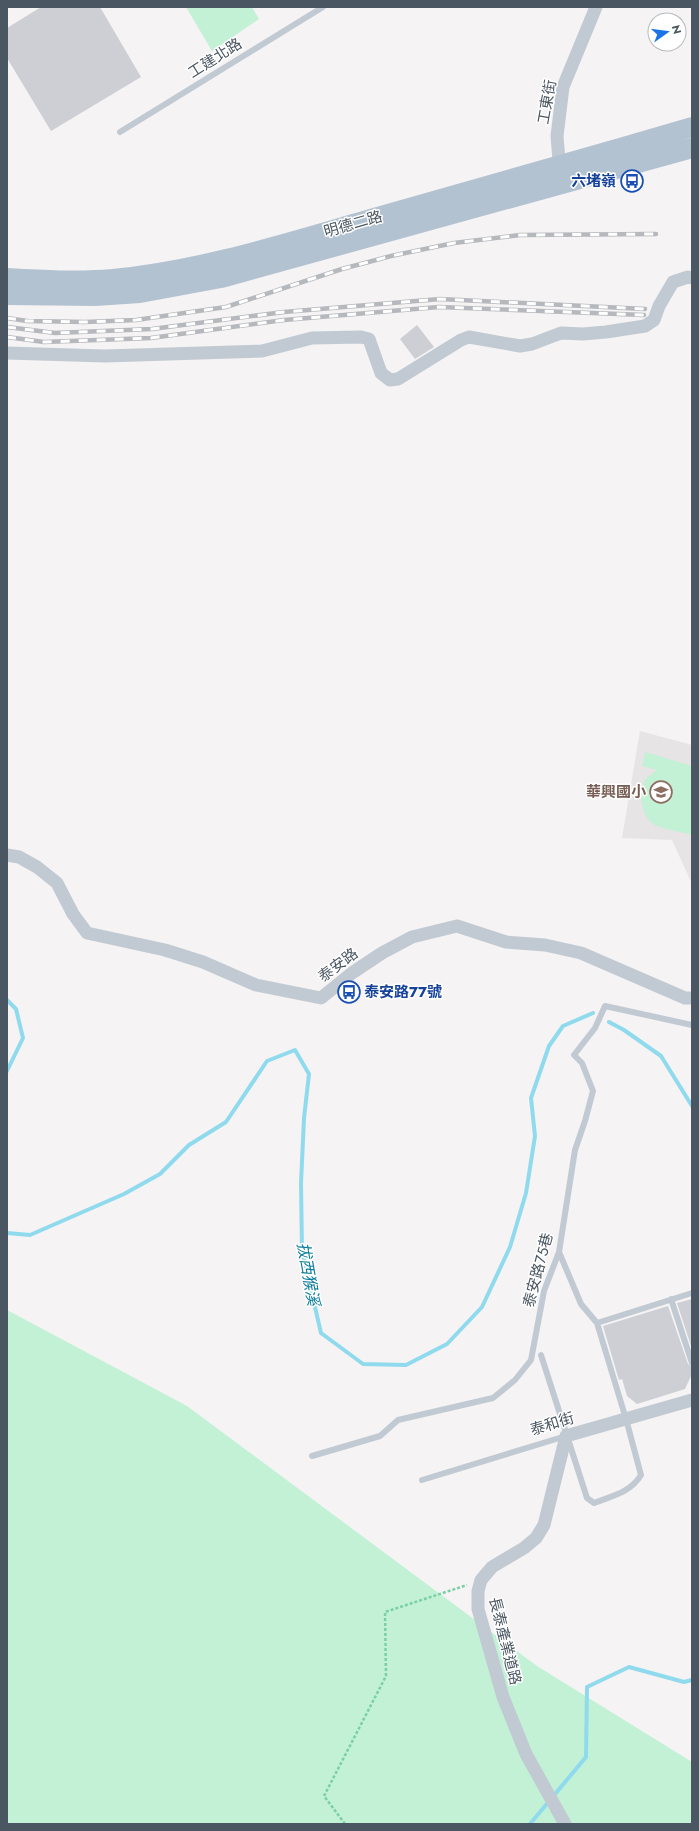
<svg xmlns="http://www.w3.org/2000/svg" width="699" height="1831" font-family="Jost,'Noto Sans TC',sans-serif">
<style>
.education{fill:#e6e4e5}
.green{fill:#c3f1d5}
.lines{fill:none;stroke-linecap:round;stroke-linejoin:round}
.stream{stroke:#90daee;stroke-width:4}
.building{fill:#cdcfd5}
.path{stroke:#7ad0a6;stroke-width:2.5;stroke-dasharray:3 2;stroke-linecap:butt}
.lane{stroke:#c1cad2;stroke-width:6}
.street{stroke:#c1cad2;stroke-width:13}
.primary{stroke:#b3c2d1;stroke-width:20}
.rail-casing{stroke:#b5b8bd;stroke-width:4.5}
.rail{stroke:#fff;stroke-width:3;stroke-dasharray:9;stroke-linecap:butt}
.labels{text-anchor:middle;stroke-width:3;stroke-linejoin:round;paint-order:stroke}
.street-label{font-size:15px;fill:#4a5661;stroke:#fff}
.transit-label{font-size:15px;font-weight:bold;fill:#164399;stroke:#fff;text-anchor:end}
.education-label{font-size:15px;font-weight:bold;fill:#785e54;stroke:#fff;text-anchor:end}
.water-label{font-size:16px;font-style:italic;fill:#0c7c9b;stroke:#fff}
</style>
<rect width="100%" height="100%" fill="#f5f3f3"/>
<path class="education" d="M640,731L692,745V884L672,840L622,838Z"/>
<path class="green" d="M186,7H252L259,19L212,51Z
M645,752L692,766V835C683,832 660,829 653,824C641,815 638,792 645,780C648,776 653,773 657,770L642,766Z
M7,1310L187,1406L537,1666L692,1762V1824H7Z"/>
<g class="lines">
<path class="stream" d="M7,1000L16,1009L23,1038L7,1071
M609,1022L624,1030L661,1056L692,1106
M7,1233L30,1235L124,1194L160,1174L189,1145L226,1122L267,1061L295,1050L309,1074L304,1118L301,1183L302,1251L321,1333L363,1364L406,1365L447,1344L482,1307L510,1247L526,1193L535,1136L531,1098L549,1046L563,1026L593,1013
M530,1824L586,1757L587,1687L629,1667L684,1682L692,1680"/>
</g>
<path class="building" d="M41,7H100L141,77L51,131L7,58V28Z
M417,325L434,347L415,359L400,339Z
M692,1299V1349L677,1303Z
M668,1306L688,1364L692,1367V1374L685,1389L637,1404L627,1396L622,1379L619,1380L603,1326Z"/>
<g class="lines">
<path class="path" d="M345,1824L324,1796L386,1676L385,1612L467,1585"/>
<path class="lane" d="M120,132L323,7
M671,1299L692,1363
M597,1323L692,1293
M541,1355L587,1498L594,1503C612,1496 631,1492 641,1475L626,1419L597,1323L581,1304L559,1252
M312,1456L380,1436L398,1420L493,1398L515,1380L531,1360L544,1291L559,1252L575,1150L585,1121L593,1091L582,1063L574,1055L595,1028L605,1006L692,1025
M422,1480L566,1436"/>
<path class="street" d="M560,173L557,136L563,87L596,7
M7,353L105,356L262,351L312,338L361,337L369,339L381,373L390,380L398,379L461,340L469,337L520,346L532,344L561,333L583,334L606,332L645,326L654,320L659,306L673,282L688,277L692,278
M7,855L19,857L37,867L57,883L73,914L87,933L165,950L203,962L256,985L321,998L352,973L382,953L412,937L457,926L506,942L545,945L581,953L685,998H692
M565,1824L526,1754L503,1697L478,1609V1591L481,1580L492,1567L524,1548L536,1538L544,1525L566,1436L692,1400"/>
<path class="primary" d="M7,278C42,280 78,282 113,279C206,270 296,240 385,215C488,186 590,157 692,127
M7,295L95,296L140,293L221,278L692,148"/>
<g class="rail-casing">
<path id="rail" d="M7,318L27,321L85,322L136,320L226,307L342,269L391,256L454,243L520,235L656,234
M7,327L55,333L152,329L284,312L440,299L645,309
M7,337L44,342L151,338L284,320L439,307L644,315"/>
</g>
<use href="#rail" class="rail"/>
</g>
<defs>
<g id="bus-ring" transform="scale(1.15)"><circle r="9.5" fill="#fff" stroke="#1a4fb4" stroke-width="1.5"/><path d="M-5-6H5V4H4V6H2V4H-2V6H-4V4H-5ZM-3.5-4V0h7V-4ZM-3.5 1.2v1.5H-2V1.2ZM2 1.2v1.5H3.5V1.2Z" fill="#1a4fb4"/></g>
<g id="school-ring" transform="scale(1.15)"><circle r="9.5" fill="#fff" stroke="#8d6e63" stroke-width="1.5"/><path d="M0-5L7-2L0 1L-7-2ZM-4 1L0 2.5L4 1V4Q0 6-4 4Z" fill="#8d6e63"/></g>
</defs>
<g fill-rule="evenodd">
<use href="#bus-ring" x="632" y="181"/>
<use href="#school-ring" x="661" y="792"/>
<use href="#bus-ring" x="349" y="992"/>
</g>
<g class="labels">
<g class="street-label">
<text transform="translate(215 58) rotate(-32)" y="5">工建北路</text>
<text transform="translate(547 102) rotate(-80)" y="5">工東街</text>
<text transform="translate(353 224) rotate(-16)" y="5">明德二路</text>
<text transform="translate(338 965) rotate(-37)" y="5">泰安路</text>
<text transform="translate(538 1270) rotate(-75)" y="5">泰安路75巷</text>
<text transform="translate(552 1424) rotate(-17)" y="5">泰和街</text>
<text transform="translate(505 1641) rotate(76)" y="5">長泰產業道路</text>
</g>
<g class="transit-label">
<text x="616" y="186">六堵嶺</text>
<text x="364" y="997" text-anchor="start">泰安路77號</text>
</g>
<g class="education-label">
<text x="646" y="797">華興國小</text>
</g>
<g class="water-label">
<text transform="translate(309 1274) rotate(80)" y="6">拔西猴溪</text>
</g>
</g>
<rect width="699" height="1831" fill="none" stroke="#4a5661" stroke-width="16"/>
<g transform="translate(667 32) rotate(76)"><circle r="19" fill="#ffffff" stroke="#b7bbc0"/>
<path d="M0-3L7 15L0 10L-7 15Z" fill="#1a73e8"/>
<text y="-6" font-size="11" font-weight="bold" text-anchor="middle" fill="#4a5661">N</text>
</g>
</svg>
